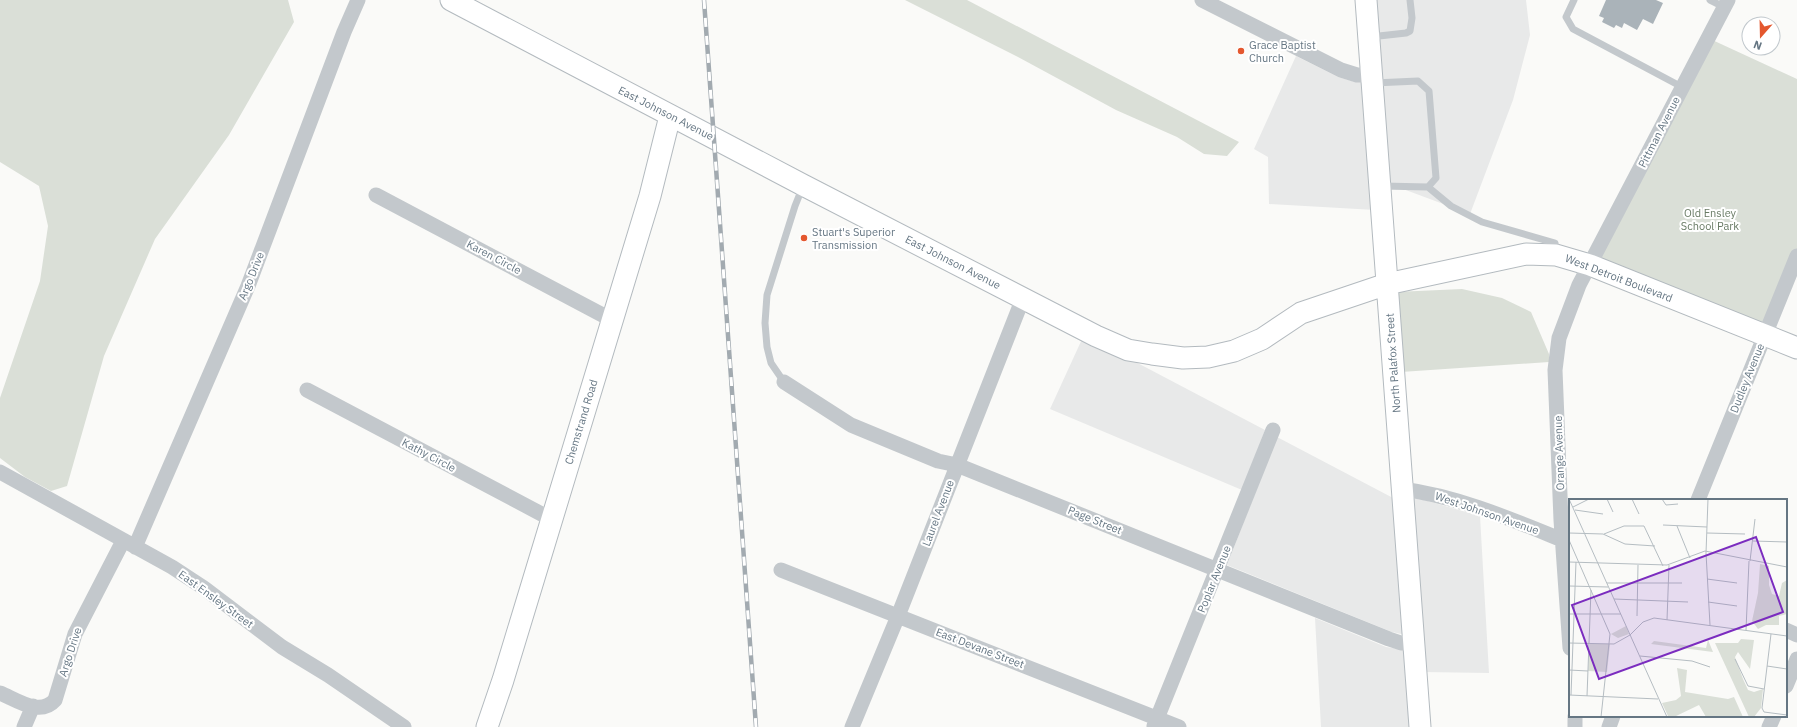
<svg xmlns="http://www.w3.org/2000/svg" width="1797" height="727" font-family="'IBM Plex Sans',sans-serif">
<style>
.built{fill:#e8e9e9}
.green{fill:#dadfd7}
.building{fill:#aab3b9}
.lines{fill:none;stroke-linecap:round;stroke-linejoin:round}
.secondary-casing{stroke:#b3babf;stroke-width:23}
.lane{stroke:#c3c8cc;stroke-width:7}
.street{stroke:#c3c8cc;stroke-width:15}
.secondary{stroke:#fff;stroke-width:21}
.rail-casing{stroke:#a2aab0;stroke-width:4.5}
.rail{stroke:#fff;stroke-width:3;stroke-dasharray:9;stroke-linecap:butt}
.poi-dot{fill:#e4572e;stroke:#fff;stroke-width:1.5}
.labels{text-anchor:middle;stroke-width:4;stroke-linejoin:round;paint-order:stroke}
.poi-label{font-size:11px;fill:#657683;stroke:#fff;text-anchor:start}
.street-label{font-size:11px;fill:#657683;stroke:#fff}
.park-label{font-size:11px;fill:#687a64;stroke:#fff}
.inset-road{fill:none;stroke:#b5bdc2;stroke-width:1}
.view{fill:#7b2cbf;fill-opacity:0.15;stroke:#7b2cbf;stroke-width:2}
.inset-edge{fill:none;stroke:#657683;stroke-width:2}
</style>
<rect width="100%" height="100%" fill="#fafaf8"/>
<path class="built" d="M1373,0H1526L1530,35L1513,100L1470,214L1387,183Z
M1296,56L1338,77L1355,82H1364L1375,210L1269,204L1268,157L1254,149Z
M1083,337L1128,358L1265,430L1242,490L1050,409Z
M1277,437L1395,499L1406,635L1392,632L1227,565Z
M1410,498L1424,500L1480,516L1489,673L1423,672Z
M1315,618L1386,647L1407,650L1413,727H1321Z"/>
<path class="green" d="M0,0H288L294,22L229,135L155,239L104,356L67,486L51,491L25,477L0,458V398L40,281L48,226L39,186L0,162Z
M905,0H967L1239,142L1227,156L1204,154L1177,137L1116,110L1018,57Z
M1708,38L1797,79V256L1764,335L1590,265Z
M1462,289L1502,298L1531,312L1549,354V362L1401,372L1395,292Z"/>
<path class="building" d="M1606,0H1656L1663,3L1653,24L1643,19L1637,30L1624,23L1622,28L1616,25L1614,28L1602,22L1604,18L1599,16Z"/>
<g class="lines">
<g class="secondary-casing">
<path id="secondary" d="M451,0L803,185L1096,336L1128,350L1152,354L1183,358L1208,357L1234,351L1262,339L1301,313L1387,284L1526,254L1556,255L1590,265L1797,348
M1366,0L1420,727
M487,727L503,680L650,196L670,116"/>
</g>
<path class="lane" d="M1574,0L1566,17L1573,29L1682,87
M1710,0L1724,7
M1370,37L1406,33L1410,31L1412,18L1410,0
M1374,83L1418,81L1429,91L1436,178L1428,187
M1382,186L1428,187L1451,206L1482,222L1555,243L1556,252
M784,382L771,363L767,347L765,323L767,295L795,206L803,186"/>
<path class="street" d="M1202,0L1341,70L1357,75H1372
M376,195L612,320
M784,382L851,425L938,461L957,465L1389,639L1401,643H1414
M307,390L551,519
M0,472L172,567L204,588L282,647L328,675L404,727
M1402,489C1461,497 1515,521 1570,543
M1698,500L1797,256
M135,547L248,286L344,32L358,0
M781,570L1179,727
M1786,630L1797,635
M1570,648L1561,520L1555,370L1559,338L1579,285L1728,0
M1786,686L1797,659
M0,693C17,700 40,717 55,700L75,634L123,541
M1575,716V727
M1154,726L1273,430
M24,727L33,706
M852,727L898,616L1023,298
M1609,727L1613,716
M1769,727L1774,716"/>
<use href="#secondary" class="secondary"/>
<g class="rail-casing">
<path id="rail" d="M704,0L756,727"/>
</g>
<use href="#rail" class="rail"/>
</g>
<g class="poi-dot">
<circle cx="1241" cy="51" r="4"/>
<circle cx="804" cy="238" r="4"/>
</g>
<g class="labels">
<g class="poi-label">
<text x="1249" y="49">Grace Baptist<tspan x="1249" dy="13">Church</tspan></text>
<text x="812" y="236">Stuart's Superior<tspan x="812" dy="13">Transmission</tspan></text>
</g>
<g class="street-label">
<text transform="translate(666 113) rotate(27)" y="4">East Johnson Avenue</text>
<text transform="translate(1659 132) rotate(-63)" y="4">Pittman Avenue</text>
<text transform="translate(494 257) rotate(28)" y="4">Karen Circle</text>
<text transform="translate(953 262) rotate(27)" y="4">East Johnson Avenue</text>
<text transform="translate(251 276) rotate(-68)" y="4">Argo Drive</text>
<text transform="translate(1619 278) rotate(21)" y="4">West Detroit Boulevard</text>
<text transform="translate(1393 363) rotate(-94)" y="4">North Palafox Street</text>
<text transform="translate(1747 378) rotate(-68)" y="4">Dudley Avenue</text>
<text transform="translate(581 422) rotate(-73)" y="4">Chemstrand Road</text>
<text transform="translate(1559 453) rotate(-92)" y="4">Orange Avenue</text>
<text transform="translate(429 455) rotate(28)" y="4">Kathy Circle</text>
<text transform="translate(938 513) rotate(-69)" y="4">Laurel Avenue</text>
<text transform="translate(1487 513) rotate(19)" y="4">West Johnson Avenue</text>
<text transform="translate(1095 520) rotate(22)" y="4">Page Street</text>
<text transform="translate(1214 579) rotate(-68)" y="4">Poplar Avenue</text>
<text transform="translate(216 599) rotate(36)" y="4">East Ensley Street</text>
<text transform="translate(980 648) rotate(21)" y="4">East Devane Street</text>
<text transform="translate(70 652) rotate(-72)" y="4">Argo Drive</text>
</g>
<g class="park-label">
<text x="1710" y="217">Old Ensley<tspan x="1710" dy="13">School Park</tspan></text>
</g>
</g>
<g transform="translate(1569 499)">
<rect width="218" height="218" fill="#fafaf8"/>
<path d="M191,65L200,67V86L203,95L210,97L213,84L218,81V115L210,117V126H197L189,130L183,122L189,94ZM57,127L60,135L49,139L42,135ZM172,140L185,141L181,170L169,153L166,158L174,180L179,191L185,193L194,190L192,209L185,218H180L146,144H169ZM139,141L144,153L82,145L85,142L137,149ZM21,145H41L38,173L19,172ZM108,169L118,171L116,193L159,200L165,198L174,218H137L130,206L105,218L99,217L93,204L107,201L112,197Z" fill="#dadfd7"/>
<path class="inset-road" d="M0,0L98,218M38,0L44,13M63,0L70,15M93,0L97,6L109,5M139,0L137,54L141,126M4,8L20,0M6,11L34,15M94,26L138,28M108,27L121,59M0,34L34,35L56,45L86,47M138,34L176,35M35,35L55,27H75L94,67M0,41L41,135L32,218M184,42L218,43M181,62L186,20M0,63L98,66L136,52L218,68M138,80L168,84M38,84H113M0,87L39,88M45,100L119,103M139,103L168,107M0,115H52M68,117L69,66M98,121L100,66M177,131L180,62M202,135L193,209L195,213L218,216M61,136L74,123L85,119L218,137M0,144L45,145L61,136M71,157L123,162L141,168M166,160L179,187L195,190M198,167L218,170M0,171L19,172M0,196L89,200M2,196L7,63M18,197L22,91"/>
<path class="view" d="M187,38L214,113L30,180L3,106Z"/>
<rect width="218" height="218" class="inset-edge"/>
</g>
<g transform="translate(1761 36) rotate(200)"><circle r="19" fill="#ffffff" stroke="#c1c8cd"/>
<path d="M0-3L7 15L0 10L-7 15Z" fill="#e4572e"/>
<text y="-6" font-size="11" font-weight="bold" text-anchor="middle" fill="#657683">N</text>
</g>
</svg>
